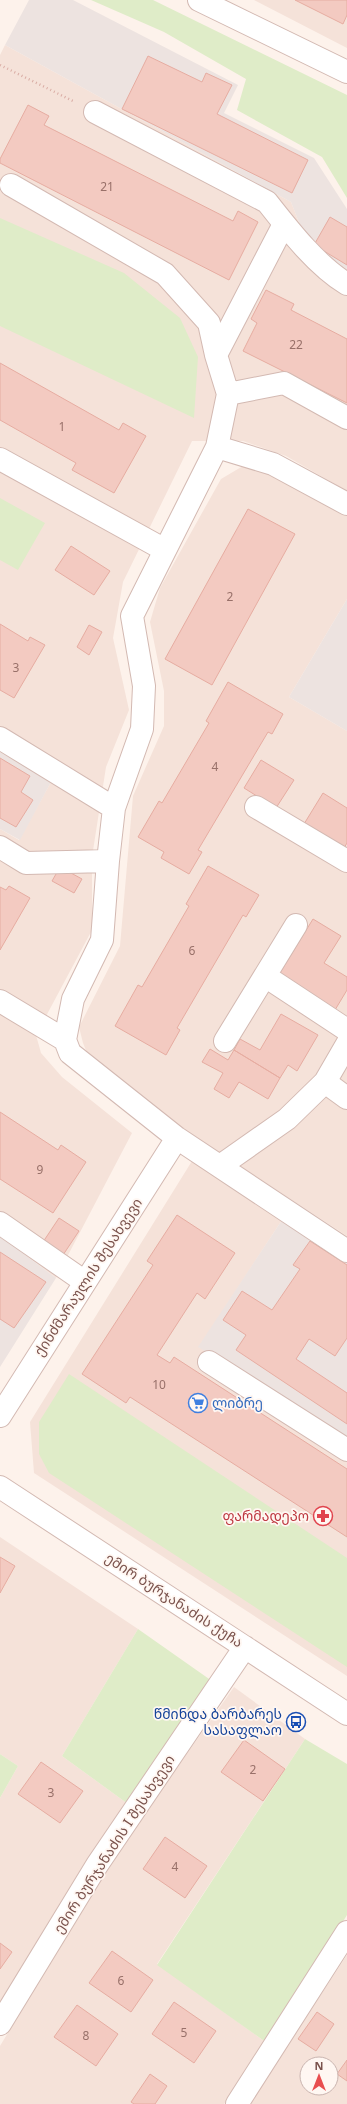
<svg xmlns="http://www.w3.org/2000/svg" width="347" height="2104" font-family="'Noto Sans','Noto Sans Georgian',sans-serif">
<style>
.residential{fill:#f5e2d9;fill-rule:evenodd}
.industrial{fill:#ede3e0}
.green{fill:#dfecc8}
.building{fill:#f3cac1;stroke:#e6aca1}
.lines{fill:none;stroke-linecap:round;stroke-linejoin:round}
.minor-casing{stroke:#d3b9b2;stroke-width:24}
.path{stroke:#d9aca4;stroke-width:2.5;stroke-dasharray:1 3;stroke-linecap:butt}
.minor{stroke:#fff;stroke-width:22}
.labels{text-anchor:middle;stroke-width:3.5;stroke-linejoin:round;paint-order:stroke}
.number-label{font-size:12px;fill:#987069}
.street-label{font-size:14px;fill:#7a524c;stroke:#fff7f2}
.shop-label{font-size:14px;fill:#366cbe;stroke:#fff7f2;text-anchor:start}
.health-label{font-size:14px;fill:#be3a42;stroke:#fff7f2;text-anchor:end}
.transit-label{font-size:14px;fill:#164399;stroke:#fff7f2;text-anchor:end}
</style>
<rect width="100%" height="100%" fill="#fdf2eb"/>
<path class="residential" d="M254,0H347V48Z
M5,45L291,202L307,243L347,269V491L286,456L243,441H192L123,582L113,638L129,710L106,767L92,857V930L36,1035L41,1053L62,1077L132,1133L56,1278L0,1236V829L19,840L51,782L0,752V55Z
M243,466L262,468L347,515V599L289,697L347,731V1236L174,1123L90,1060L83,1043L79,1027L120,946L133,796L164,726V691L150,622L160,588L221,479Z
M192,1161L282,1220L199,1347L347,1440V1676L34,1473L30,1422Z
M0,1537L138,1629L62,1756L128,1804L93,1853L0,2002V1798L18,1766L0,1754Z
M234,1687L305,1739L157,1964L267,2043L224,2104H0V2046L114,1857Z
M347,1955V2104H249ZM307,2064H331V2088H307Z"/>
<path class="industrial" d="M29,0H73L238,85L224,113L314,158L347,209V269L307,243L291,202L5,45Z
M347,599V731L289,697Z
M0,752L51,782L20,840L0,829Z
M282,1220L347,1263V1440L198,1347Z
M0,1236L56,1278L0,1367Z"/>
<path class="green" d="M91,0H153L347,95V198L322,157L237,110L246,79L164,32Z
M0,218L124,273L180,318L198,357L194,418L0,326Z
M0,498L45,523L18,570L0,560Z
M69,1374L347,1558V1667L49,1473L39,1454V1422Z
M138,1629L212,1681L128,1804L62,1756Z
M305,1739L347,1764V1915L267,2043L157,1965Z
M0,1754L18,1766L0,1798Z"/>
<path class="building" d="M295,0H347V15L343,24Z
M148,56L202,82L206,73L232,85L217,114L308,160L292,193L122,109Z
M28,105L49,116L44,125L233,221L238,211L258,222L229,280L0,163V159Z
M330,217L347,227V265L314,245Z
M266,290L294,304L291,310L347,339V403L243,351L257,323L251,319Z
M0,363L119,430L123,423L146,436L114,493L72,470L76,463L0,420Z
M248,509L295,534L212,685L165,659Z
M71,546L110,571L94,595L55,570Z
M0,624L28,641L30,637L45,645L14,698L0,690Z
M89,625L102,632L89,655L77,647Z
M228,682L283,714L272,734L268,732L198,850L202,852L189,874L161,858L164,852L138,837L159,801L162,803L209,723L206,721Z
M0,758L30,776L21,792L33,800L16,827L0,818Z
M261,760L294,780L276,808L244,788Z
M323,793L347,808V843L344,848L304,824Z
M208,866L259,895L246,917L243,915L177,1028L180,1030L166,1055L115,1026L138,985L142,987L189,906L186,904Z
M60,867L82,879L74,893L52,881Z
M9,886L30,898L0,950V887L6,890Z
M313,919L341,936L324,963L347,977V990L335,1010L278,976Z
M281,1014L318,1035L297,1071L288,1065L280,1078L234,1050L240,1039L260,1050Z
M210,1049L228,1060L234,1050L280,1078L268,1099L239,1082L229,1098L214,1089L223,1073L202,1062Z
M0,1112L58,1150L61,1145L86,1162L53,1213L0,1179Z
M177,1215L235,1253L205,1299L197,1293L157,1355L170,1363L174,1357L347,1469V1537L130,1397L126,1403L82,1374L153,1265L147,1261Z
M59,1218L79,1231L61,1258L41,1245Z
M310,1241L347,1265V1338L335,1356L309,1339L296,1359L347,1393V1424L236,1350L246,1335L223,1320L242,1291L272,1310L300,1269L293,1265Z
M0,1252L46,1282L14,1328L0,1319Z
M0,1557L15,1566L0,1593Z
M244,1740L285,1769L263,1801L221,1772Z
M41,1762L83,1791L60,1823L18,1794Z
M165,1837L207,1866L185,1898L143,1869Z
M0,1943L12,1952L0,1969Z
M112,1951L153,1980L131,2012L89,1983Z
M174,2002L216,2031L194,2063L152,2034Z
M77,2005L118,2034L96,2066L54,2037Z
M317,2012L334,2024L316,2051L298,2039Z
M347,2060V2081L337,2074Z
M150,2074L167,2086L155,2104H134L131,2102Z"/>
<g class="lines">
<g class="minor-casing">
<path id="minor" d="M199,0L347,72
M95,112L267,202C289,230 317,266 347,284
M11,185L165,274L209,323L216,355L228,394L217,447L132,616L144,686L142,729L114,808L108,861L102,940L73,999L65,1040L70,1053L177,1138L347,1251
M216,355L284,224
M228,394L284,383L347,418
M217,447L273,464L347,504
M0,459L165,550
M0,738L114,808
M256,807L347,861
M0,847L26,863L108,861
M265,976L347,1030
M0,1001L65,1040
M225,1041L296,925
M325,1082L347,1098
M220,1166L287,1119L325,1082L347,1044
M0,1223L85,1282
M209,1362L347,1450
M0,1416L177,1138
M0,1487L347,1714
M0,2024L97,1865L245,1647
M237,2104L347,1932"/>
</g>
<path class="path" d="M0,65L73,101"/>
<use href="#minor" class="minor"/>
</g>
<defs>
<g id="supermarket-ring" transform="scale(1)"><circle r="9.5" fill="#fff7f2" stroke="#3f7fe0" stroke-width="1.5"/><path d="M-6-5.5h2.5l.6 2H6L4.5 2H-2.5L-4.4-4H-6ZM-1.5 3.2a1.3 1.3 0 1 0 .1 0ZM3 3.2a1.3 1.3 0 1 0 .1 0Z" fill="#3f7fe0"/></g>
<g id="pharmacy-ring" transform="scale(1)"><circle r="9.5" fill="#fff7f2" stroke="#e0444e" stroke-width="1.5"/><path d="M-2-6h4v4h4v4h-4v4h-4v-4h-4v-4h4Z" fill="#e0444e"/></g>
<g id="bus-ring" transform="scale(1)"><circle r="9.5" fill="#fff7f2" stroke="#1a4fb4" stroke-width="1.5"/><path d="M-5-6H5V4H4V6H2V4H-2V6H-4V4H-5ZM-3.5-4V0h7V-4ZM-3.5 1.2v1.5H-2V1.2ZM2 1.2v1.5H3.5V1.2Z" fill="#1a4fb4"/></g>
</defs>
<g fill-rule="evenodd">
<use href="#supermarket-ring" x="198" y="1403"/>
<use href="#pharmacy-ring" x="323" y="1516"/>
<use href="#bus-ring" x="296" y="1722"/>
</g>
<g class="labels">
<g class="number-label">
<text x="107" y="191">21</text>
<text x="296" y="349">22</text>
<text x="62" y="431">1</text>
<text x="230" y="601">2</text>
<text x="16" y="672">3</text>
<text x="215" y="771">4</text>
<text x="192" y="955">6</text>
<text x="40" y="1174">9</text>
<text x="159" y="1389">10</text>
<text x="253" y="1774">2</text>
<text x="51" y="1797">3</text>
<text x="175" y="1871">4</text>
<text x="121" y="1985">6</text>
<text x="184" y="2037">5</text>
<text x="86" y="2040">8</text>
</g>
<g class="street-label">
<text transform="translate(88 1277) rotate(-57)" y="5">ქინძმარაულის შესახვევი</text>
<text transform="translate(174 1600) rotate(33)" y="5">ემირ ბურჯანაძის ქუჩა</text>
<text transform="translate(114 1844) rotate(-57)" y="5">ემირ ბურჯანაძის I შესახვევი</text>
</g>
<g class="shop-label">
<text x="212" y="1408">ლიბრე</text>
</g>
<g class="health-label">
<text x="309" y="1521">ფარმადეპო</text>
</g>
<g class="transit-label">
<text x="282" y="1719">წმინდა ბარბარეს<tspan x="282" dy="16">სასაფლაო</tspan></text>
</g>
</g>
<g transform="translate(319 2076)"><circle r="19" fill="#fff7f2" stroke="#cab5b0"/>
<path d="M0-3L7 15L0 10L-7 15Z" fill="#e84e4f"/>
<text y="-6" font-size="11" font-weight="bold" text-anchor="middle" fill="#7a524c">N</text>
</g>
</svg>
